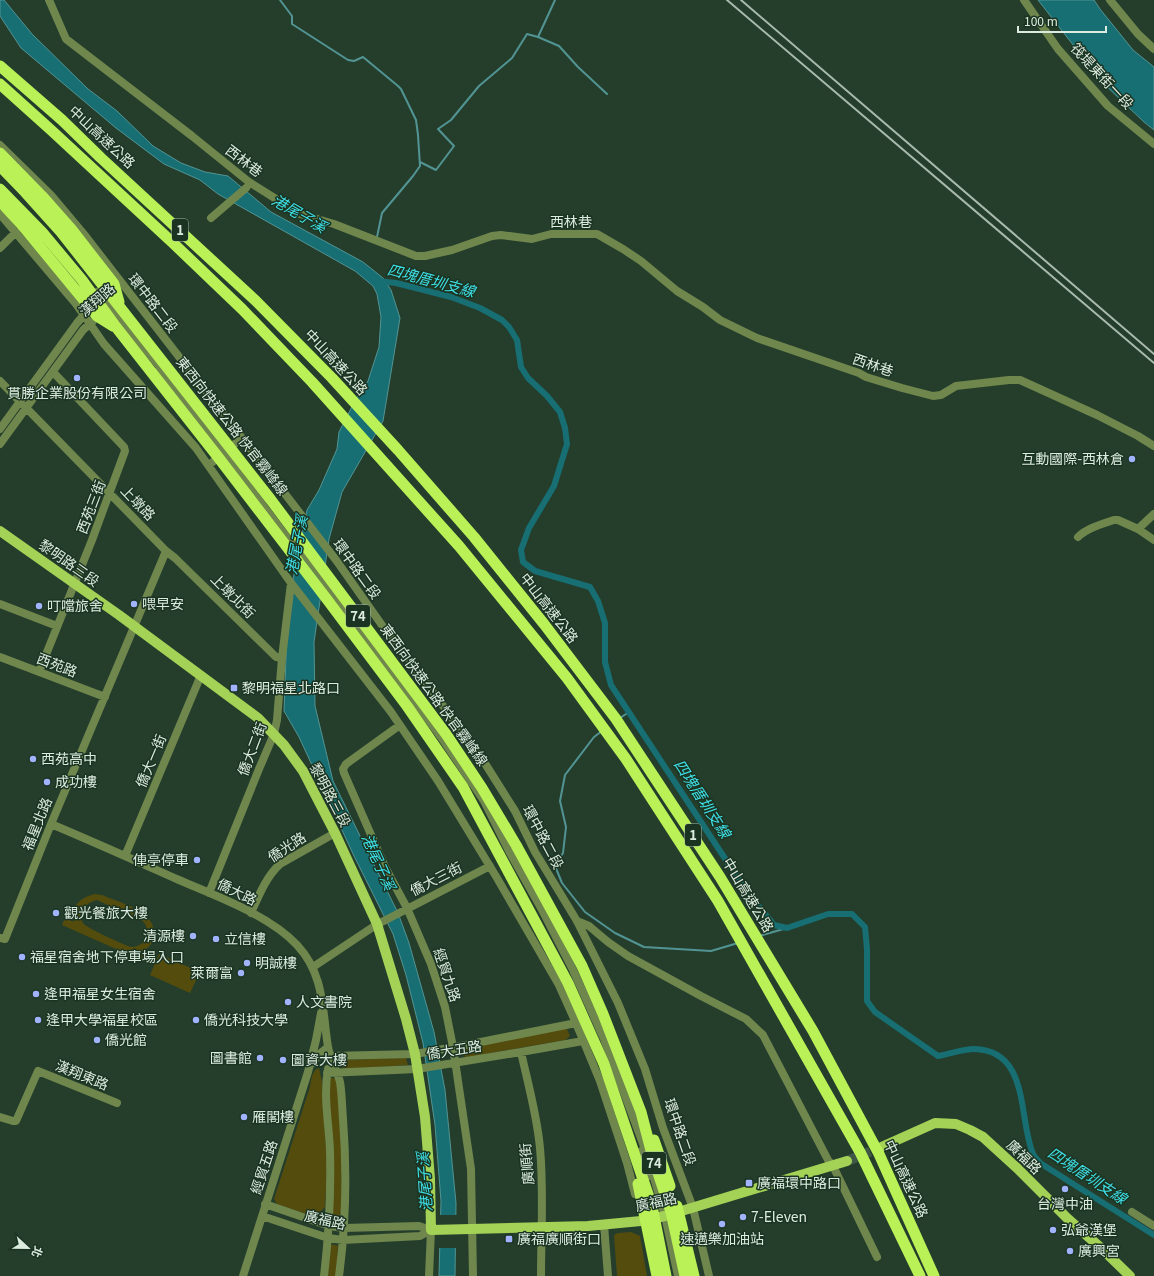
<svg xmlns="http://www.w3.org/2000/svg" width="1154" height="1276" font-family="Georgia,'Noto Sans TC',serif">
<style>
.green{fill:#544c0d;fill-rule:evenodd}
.water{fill:#176f73;stroke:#529493}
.pier{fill:#253e2c}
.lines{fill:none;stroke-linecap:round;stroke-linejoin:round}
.stream{stroke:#529493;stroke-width:2}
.canal{stroke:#176f73;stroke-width:6}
.major-tunnel{stroke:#405847;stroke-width:10;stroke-dasharray:10 5;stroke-linecap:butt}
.minor{stroke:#6f864d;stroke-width:8}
.major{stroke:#a4d256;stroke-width:10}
.highway{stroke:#b9f156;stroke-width:11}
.rail{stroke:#a8baad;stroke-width:2}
.poi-dot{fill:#a1b3fd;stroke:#1b3422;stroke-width:1.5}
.labels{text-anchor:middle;stroke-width:3;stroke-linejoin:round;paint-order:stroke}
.shield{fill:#1b3422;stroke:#a2b4a6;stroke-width:1}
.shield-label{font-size:13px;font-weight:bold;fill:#dcebdf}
.street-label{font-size:14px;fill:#dcebdf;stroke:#1b3422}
.poi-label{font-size:14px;fill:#dcebdf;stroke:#1b3422;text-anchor:start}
.water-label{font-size:15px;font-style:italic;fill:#3edfe7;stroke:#1b3422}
</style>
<rect width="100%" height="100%" fill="#253e2c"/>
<path class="green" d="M95,894L102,895C118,902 155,911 154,933C154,943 149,948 141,952L155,959L152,965L62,925L65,918L74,922C69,907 81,897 95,894ZM97,900L143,921C147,926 149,932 146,938C144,944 137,947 131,947C126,946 87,928 84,924C74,913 87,902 97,900Z
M159,954L200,972L190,993L150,975Z
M566,1027L570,1036L565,1040L467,1057L463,1056L462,1049Z
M406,1058L408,1065L347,1069L342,1067V1060Z
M319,1068L322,1082L327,1166L325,1207L320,1212L313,1216L277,1204L274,1199L310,1087C311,1080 312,1070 319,1068Z
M329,1078H337L342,1138L341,1212L339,1217L333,1216V1211L328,1082Z
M631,1232L640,1236L647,1276H617L614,1235L618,1233Z
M332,1244L338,1246L336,1276H328L329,1252Z"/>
<path class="water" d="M0,0H4L32,34L88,89L117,111L153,146L181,163L205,172L228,176L271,212L363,262L383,278L391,290L400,318L383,421L342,492L329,539L314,642L315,706L333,781L398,913L409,943L434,1032L445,1090L456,1203L455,1276H439L441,1201L435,1125L423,1043L406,975L393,934L354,856L299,737L284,711L288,604L307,510L319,490L337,449L339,432L357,397L368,381L379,347L381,317L377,294L373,286L355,271L218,194L200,180L164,164L116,128L21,48L0,16Z
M1038,0H1094L1100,9L1133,50L1154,67V130L1144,122L1102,82Z"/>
<path class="pier" d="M438,1215H458L457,1248H438Z"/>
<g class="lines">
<path class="stream" d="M280,0L292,16V24L348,60L354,61L363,57L398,86L401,89L416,120L418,135L420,166L413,176L382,213L377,237
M538,37L555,0
M420,162L436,170L454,146L438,129L451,120L479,86L512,58L527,34L538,37L559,46L578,67L607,94
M620,718L629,712
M602,731L594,737L565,775L560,801L566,827L563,853L555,866L562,883L585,912L615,933L644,947L711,951L738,943
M759,936L787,928"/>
<path class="canal" d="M377,281L396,283L451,297L480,308L502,320L509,327L517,340L521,367L528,378L547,396L560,412L565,428L567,444L554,486L529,528L521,550L523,562L535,571L590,587L598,601L605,623V662L611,685L747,892L774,925L787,928L828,914H852L865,927L867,949V1001L875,1012L938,1056C950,1054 963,1049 974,1049C1030,1050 1018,1118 1033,1154C1034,1157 1038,1160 1040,1163L1154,1235"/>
<path class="major-tunnel" d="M847,1161L877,1149"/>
<path class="minor" d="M49,0L66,39L192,136L249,182L300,214L334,224L416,256H425L452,250L492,236L501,235L532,239L551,234H597L623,249L641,261L677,291L703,307L720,320L757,338L859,373L866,377L902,388L933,396L941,395L956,386L1009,380H1020L1097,415L1138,436L1154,446
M1024,0L1058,49L1108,106L1154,144
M1110,0L1138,34L1154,49
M0,145L51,195L83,233L242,438L336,560L384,628L408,658L460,729L486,765L515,811L535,852L577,921L618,1003L645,1069L663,1128L693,1208L709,1276
M0,214L76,304L104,344L196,448L291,583L391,712L438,781L497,878L559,985L576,1023L600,1081L627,1163L635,1194
M211,218L246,188
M0,248L16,232
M97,292L166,374
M158,371L187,405L301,556
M0,381L166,551L51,824L5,939L0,938
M0,429L77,323L84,315L88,312
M0,444L83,330L93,321
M209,465L242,438
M1138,529L1154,514
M1078,537C1087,528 1102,524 1114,520H1118L1138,529L1154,540
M301,549L441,737L484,801L509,851L541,908L573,970L604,1039L648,1157
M166,551L175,558L276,657L282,658
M0,604L57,626
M0,657L105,697
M39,672L92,540L125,451L124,447L53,372
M400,725L346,764L343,769L344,773L386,869L407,908L431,964L445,1007L453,1047L471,1169L473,1276
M51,824C94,842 136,861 179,880C216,896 269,915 297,945C325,975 322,1010 328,1047C330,1059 337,1070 340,1082C342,1094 342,1107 343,1119C347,1171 346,1224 339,1276
M125,856L201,675
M209,893L259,769L274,734L277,720L282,658L291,583
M251,913C259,895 266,877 280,864L335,833
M577,921L589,926L608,942L628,956L701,996L746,1019L763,1035L828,1160L833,1166L877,1257
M313,967L376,925L490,866
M521,1052C528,1084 537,1115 540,1148C544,1191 541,1233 541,1276
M330,1056L415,1054L466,1045L576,1023
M313,1063L318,1055L328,1047
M327,1073L417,1069L521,1052L583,1041
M0,1117L13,1121H16L38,1071L117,1103
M641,1151L650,1176
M651,1168L665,1216L678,1276
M265,1204L329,1226L344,1228L419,1226L431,1230
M1132,1212L1154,1226
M262,1216L328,1238L343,1240L420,1236L431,1230
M604,1225L608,1276
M243,1276L308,1072L316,1040L321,1013
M324,1276C329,1234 331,1193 330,1151C329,1124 323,1096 328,1069
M429,1276L431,1230"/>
<path class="major" d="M0,531L119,615L258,718L284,745L303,771L335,833L377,924L406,1019L415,1054L425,1117L430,1179L431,1230L588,1226L641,1221L665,1216L847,1161
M877,1149L935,1123L956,1124L970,1130L983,1137L1017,1168L1067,1218L1101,1248L1130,1276"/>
<path class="highway" d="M0,66L62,120L101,158L256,301L332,378L398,450L474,537L544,624L616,719L720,877L813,1031L879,1154L934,1276
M0,84L51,130L173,243L242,309L312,382L459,546L567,678L626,759L718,901L860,1152L920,1276
M0,153L42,196L72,230L114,284L119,302
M0,166L25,192L61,232L271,500L446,734L482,788L516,845L582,966L603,1014L641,1112L653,1158L671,1212L685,1276
M0,189L42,232L82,280L116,327L218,457L326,598L407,706L463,787L568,983L604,1064L652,1206L666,1276
M0,201L22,225L97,316L113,326
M654,1140L670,1186
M638,1184L657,1276
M677,1206L694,1276"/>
<path class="rail" d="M727,0L1154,363
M741,0L1154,354"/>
</g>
<g class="poi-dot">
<circle cx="77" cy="378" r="4"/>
<circle cx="1132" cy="459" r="4"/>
<circle cx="134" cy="604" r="4"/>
<circle cx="39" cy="606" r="4"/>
<rect x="230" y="684" width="8" height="8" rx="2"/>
<circle cx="33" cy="759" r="4"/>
<circle cx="47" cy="782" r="4"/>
<circle cx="197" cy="860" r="4"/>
<circle cx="56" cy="913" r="4"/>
<circle cx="193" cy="936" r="4"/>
<circle cx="216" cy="939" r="4"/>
<circle cx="22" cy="957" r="4"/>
<circle cx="247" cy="963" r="4"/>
<circle cx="241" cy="973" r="4"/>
<circle cx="36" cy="994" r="4"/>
<circle cx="288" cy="1002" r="4"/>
<circle cx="38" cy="1020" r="4"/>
<circle cx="196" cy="1020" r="4"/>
<circle cx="97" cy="1040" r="4"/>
<circle cx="260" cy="1058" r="4"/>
<circle cx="283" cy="1060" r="4"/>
<circle cx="244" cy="1117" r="4"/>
<rect x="745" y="1179" width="8" height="8" rx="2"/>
<circle cx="1065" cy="1189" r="4"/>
<circle cx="743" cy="1217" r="4"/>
<circle cx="722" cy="1224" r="4"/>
<circle cx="1053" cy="1230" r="4"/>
<rect x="505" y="1235" width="8" height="8" rx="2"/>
<circle cx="1070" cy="1251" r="4"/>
</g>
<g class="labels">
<g class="shield">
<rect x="172" y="219" width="16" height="22" rx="3"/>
<rect x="346" y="605" width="24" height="22" rx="3"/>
<rect x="685" y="824" width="16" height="22" rx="3"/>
<rect x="642" y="1152" width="24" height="22" rx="3"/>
</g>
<g class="shield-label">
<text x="180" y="235">1</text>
<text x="358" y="621">74</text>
<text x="693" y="840">1</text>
<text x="654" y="1168">74</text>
</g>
<g class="street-label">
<text transform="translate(1102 76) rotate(47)" y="5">筏堤東街一段</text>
<text transform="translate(102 137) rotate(43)" y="5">中山高速公路</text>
<text transform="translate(244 161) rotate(37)" y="5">西林巷</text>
<text x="571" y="227">西林巷</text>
<text transform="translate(97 300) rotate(-41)" y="5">漢翔路</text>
<text transform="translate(153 303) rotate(52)" y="5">環中路二段</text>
<text transform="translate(336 362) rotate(47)" y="5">中山高速公路</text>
<text transform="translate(873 365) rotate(19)" y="5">西林巷</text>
<text transform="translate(232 426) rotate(52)" y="5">東西向快速公路 快官霧峰線</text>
<text transform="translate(138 503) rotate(46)" y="5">上墩路</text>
<text transform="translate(91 507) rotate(-69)" y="5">西苑三街</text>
<text transform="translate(69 563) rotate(35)" y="5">黎明路三段</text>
<text transform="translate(357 569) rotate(54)" y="5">環中路二段</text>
<text transform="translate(233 596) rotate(45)" y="5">上墩北街</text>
<text transform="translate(549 608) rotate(52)" y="5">中山高速公路</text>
<text transform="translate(57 665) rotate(21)" y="5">西苑路</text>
<text transform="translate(434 695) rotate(54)" y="5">東西向快速公路 快官霧峰線</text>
<text transform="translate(252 749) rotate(-69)" y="5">僑大二街</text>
<text transform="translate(151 761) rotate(-67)" y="5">僑大一街</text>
<text transform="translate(330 795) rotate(62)" y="5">黎明路三段</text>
<text transform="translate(37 824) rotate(-68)" y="5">福星北路</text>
<text transform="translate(543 837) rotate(62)" y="5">環中路二段</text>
<text transform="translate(287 847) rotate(-33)" y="5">僑光路</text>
<text transform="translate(436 879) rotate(-27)" y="5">僑大三街</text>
<text transform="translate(237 892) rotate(26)" y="5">僑大路</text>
<text transform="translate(748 895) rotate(59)" y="5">中山高速公路</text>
<text transform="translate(447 975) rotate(71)" y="5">經貿九路</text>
<text transform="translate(454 1050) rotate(-9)" y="5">僑大五路</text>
<text transform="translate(82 1075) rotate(22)" y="5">漢翔東路</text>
<text transform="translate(680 1132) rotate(71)" y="5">環中路二段</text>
<text transform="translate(1024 1157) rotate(44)" y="5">廣福路</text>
<text transform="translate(527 1164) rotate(-95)" y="5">廣順街</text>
<text transform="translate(264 1167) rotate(-72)" y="5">經貿五路</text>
<text transform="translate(906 1179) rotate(65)" y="5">中山高速公路</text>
<text transform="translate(656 1202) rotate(-12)" y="5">廣福路</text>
<text transform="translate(325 1220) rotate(13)" y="5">廣福路</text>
</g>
<g class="poi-label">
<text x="77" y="398" text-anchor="middle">貫勝企業股份有限公司</text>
<text x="1124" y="464" text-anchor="end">互動國際-西林倉</text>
<text x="142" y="609">喂早安</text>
<text x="47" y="611">叮噹旅舍</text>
<text x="242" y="693">黎明福星北路口</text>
<text x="41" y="764">西苑高中</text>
<text x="55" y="787">成功樓</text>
<text x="189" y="865" text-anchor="end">俥亭停車</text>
<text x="64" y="918">觀光餐旅大樓</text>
<text x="185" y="941" text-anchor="end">清源樓</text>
<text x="224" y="944">立信樓</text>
<text x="30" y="962">福星宿舍地下停車場入口</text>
<text x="255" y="968">明誠樓</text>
<text x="233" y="978" text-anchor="end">萊爾富</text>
<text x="44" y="999">逢甲福星女生宿舍</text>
<text x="296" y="1007">人文書院</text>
<text x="46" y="1025">逢甲大學福星校區</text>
<text x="204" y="1025">僑光科技大學</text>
<text x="105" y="1045">僑光館</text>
<text x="252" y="1063" text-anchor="end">圖書館</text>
<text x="291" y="1065">圖資大樓</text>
<text x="252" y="1122">雁閣樓</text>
<text x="757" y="1188">廣福環中路口</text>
<text x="1065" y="1209" text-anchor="middle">台灣中油</text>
<text x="751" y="1222">7-Eleven</text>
<text x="1061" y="1235">弘爺漢堡</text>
<text x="517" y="1244">廣福廣順街口</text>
<text x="722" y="1244" text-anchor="middle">速邁樂加油站</text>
<text x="1078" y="1256">廣興宮</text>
</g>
<g class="water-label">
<text transform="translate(299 214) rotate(30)" y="5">港尾子溪</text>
<text transform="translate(431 281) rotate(15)" y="5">四塊厝圳支線</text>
<text transform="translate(297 545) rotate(-79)" y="5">港尾子溪</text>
<text transform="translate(702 799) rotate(57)" y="5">四塊厝圳支線</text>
<text transform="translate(378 862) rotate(66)" y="5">港尾子溪</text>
<text transform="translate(1087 1176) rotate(33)" y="5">四塊厝圳支線</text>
<text transform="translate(425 1182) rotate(-94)" y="5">港尾子溪</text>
</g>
</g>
<g transform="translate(28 1248) rotate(112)" stroke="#1b3422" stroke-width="3" paint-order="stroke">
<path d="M0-3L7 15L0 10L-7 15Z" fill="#dcebdf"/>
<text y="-6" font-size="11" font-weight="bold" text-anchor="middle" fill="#dcebdf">北</text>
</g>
<path d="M1018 26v6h88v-6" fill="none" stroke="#dcebdf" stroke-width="2"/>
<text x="1024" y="26" font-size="12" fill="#dcebdf" stroke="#1b3422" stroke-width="3" paint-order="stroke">100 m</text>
</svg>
